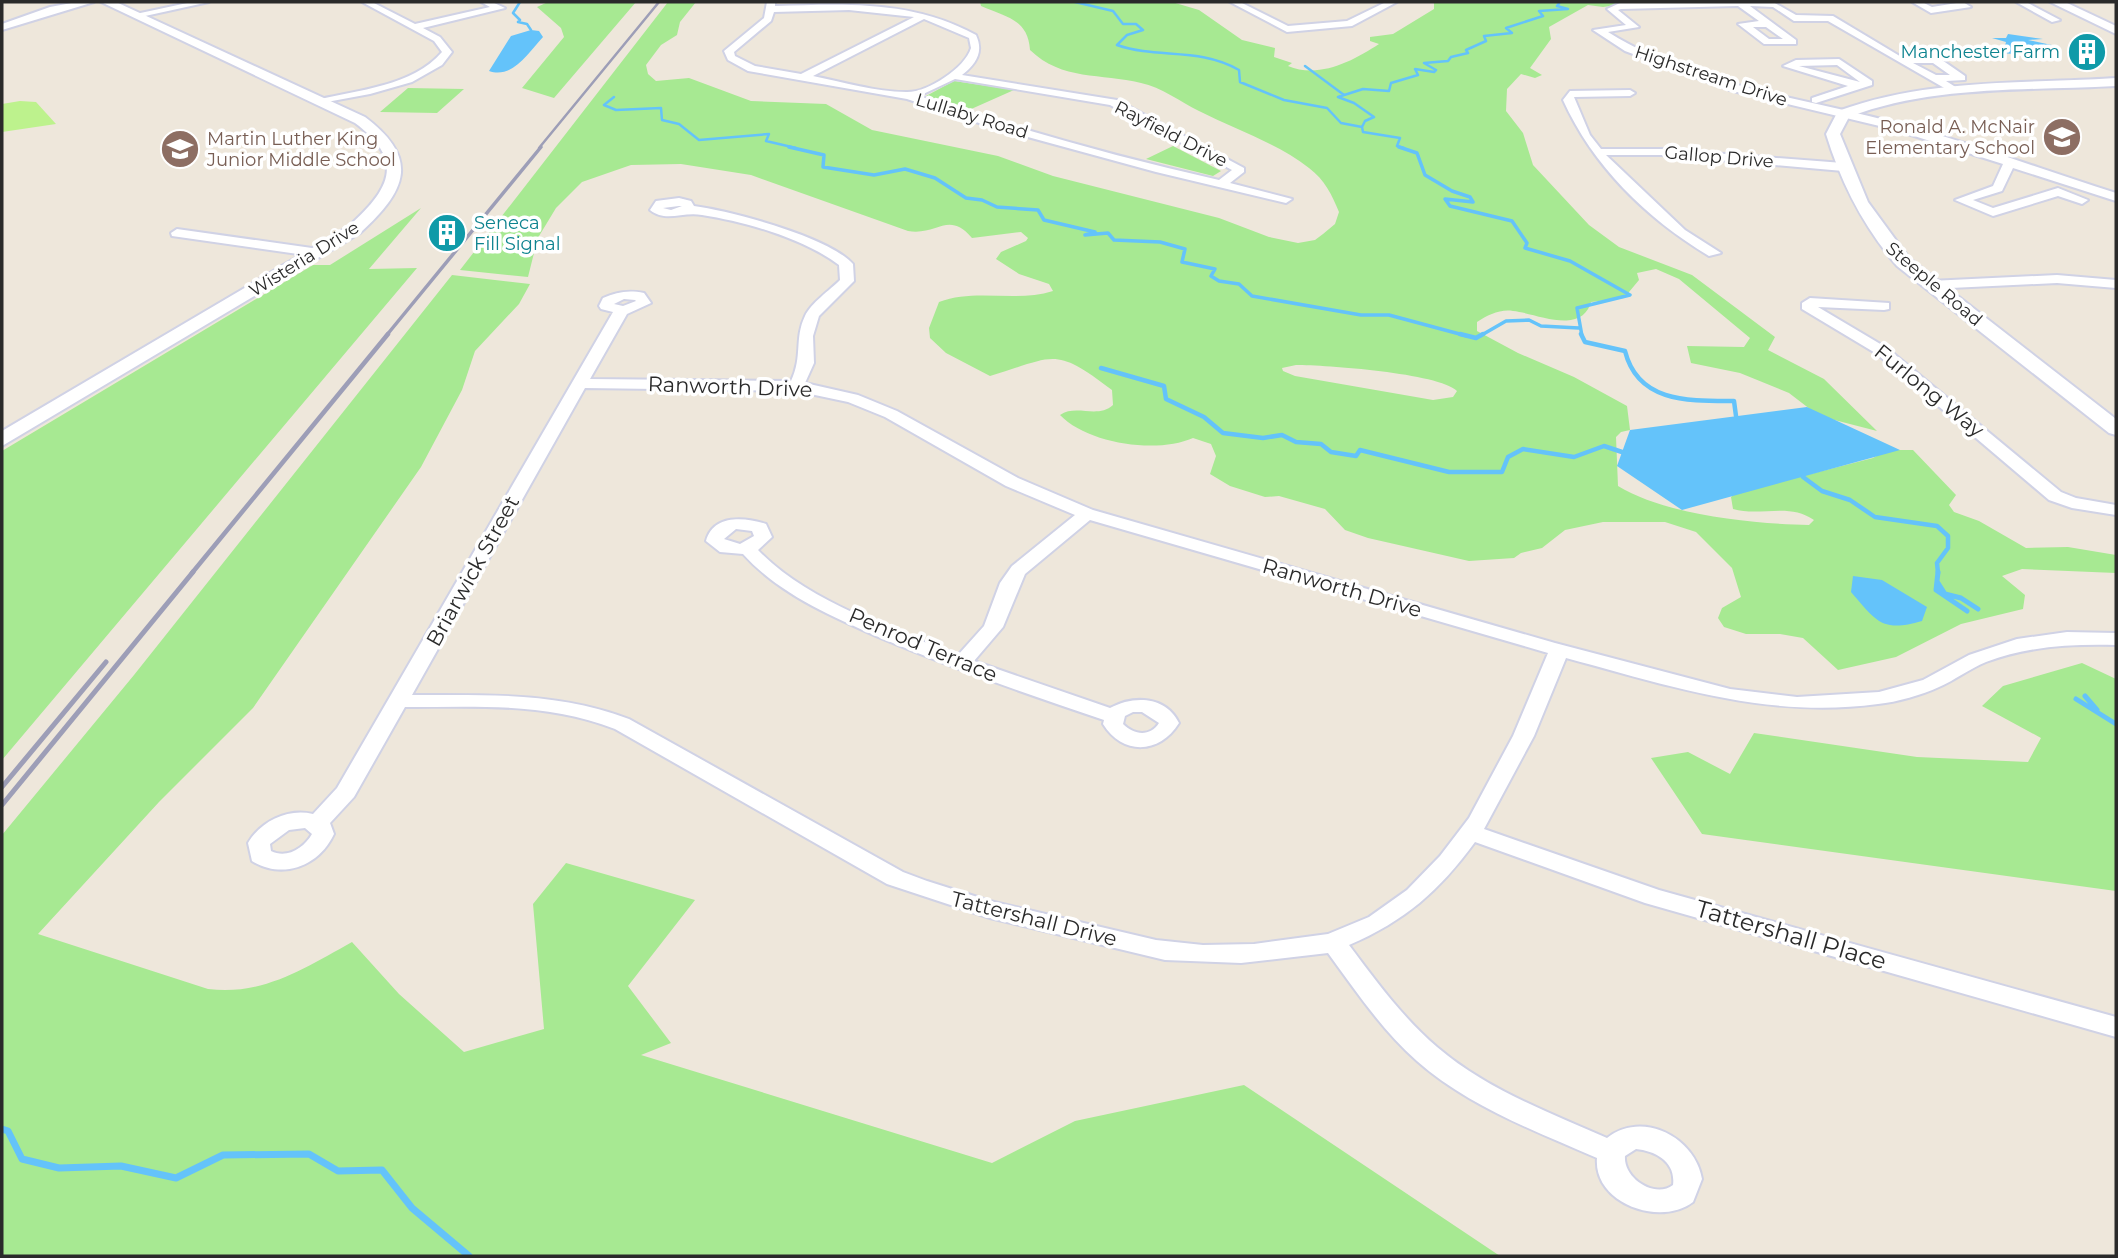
<svg xmlns="http://www.w3.org/2000/svg" width="2118" height="1258" font-family="Montserrat,sans-serif">
<style>
.green{fill:#a7e992;fill-rule:evenodd}
.pitch{fill:#bdf28d}
.water{fill:#64c3fa}
.lines{fill:none;stroke-linecap:round;stroke-linejoin:round}
.stream-far4{stroke:#64c3fa;stroke-width:2.5}
.stream-far3{stroke:#64c3fa;stroke-width:3.5}
.stream-far2{stroke:#64c3fa;stroke-width:4.5}
.stream-far1{stroke:#64c3fa;stroke-width:5}
.stream{stroke:#64c3fa;stroke-width:7}
.minor-casing{stroke:#d0d2e5;stroke-width:4}
.tertiary-casing{stroke:#d0d2e5;stroke-width:4}
.minor{fill:#fff;fill-rule:evenodd}
.tertiary{fill:#fff;fill-rule:evenodd}
.rail-far3{stroke:#9d9eb7;stroke-width:2.5}
.rail-far2{stroke:#9d9eb7;stroke-width:3.5}
.rail-far1{stroke:#9d9eb7;stroke-width:4.5}
.rail{stroke:#9d9eb7;stroke-width:5}
.labels{text-anchor:middle;stroke-width:7;stroke-linejoin:round;paint-order:stroke}
.far-culture-label{font-size:18px;fill:#0d838f;stroke:#fff;text-anchor:end}
.far-street-label{font-size:18px;fill:#2a2a2a;stroke:#fff}
.far-education-label{font-size:18px;fill:#785e54;stroke:#fff;text-anchor:end}
.street-label{font-size:21px;fill:#2a2a2a;stroke:#fff}
.near-street-label{font-size:24px;fill:#2a2a2a;stroke:#fff}
</style>
<rect width="100%" height="100%" fill="#eee7db"/>
<path class="green" d="M548,2H636L554,98L522,88L564,37L561,28L537,7Z
M668,2H696L680,22L677,35L661,45L646,65L648,74L656,81L689,78L751,101L826,104L872,130L998,156L1053,176L1219,218L1269,237L1298,243L1315,240L1323,234L1335,224L1339,212C1332,195 1325,180 1309,168C1277,143 1236,130 1199,111C1181,102 1161,87 1141,83C1101,73 1062,81 1030,50C1028,19 1006,17 981,6L980,2H1172L1199,10L1242,40L1275,48L1274,57L1292,63L1288,66C1319,79 1353,61 1379,44L1370,41V37L1393,34L1434,9V2L1632,3L1603,7L1588,5L1549,27L1551,39L1530,68L1542,75L1535,78L1521,74L1507,89L1506,111L1523,133L1533,165L1589,225L1619,247L1692,275L1775,337L1768,350L1824,379L1877,431L1819,416L1789,393L1740,373L1691,363L1687,346L1744,347L1750,338L1679,279L1656,269L1637,273L1639,280L1624,298L1591,302C1581,336 1536,313 1513,311C1500,309 1488,315 1477,322V331L1518,353L1574,377L1627,406L1630,430L1621,432L1616,437L1618,486C1665,515 1754,524 1809,525L1814,520C1789,502 1761,517 1733,509L1731,497L1736,493L1873,458L1887,450H1913L1956,495L1949,505L1954,512L1979,521L2026,548L2068,547L2116,555V573L2022,569L2002,576L2025,595L2023,609L1961,624L1896,657L1838,670L1803,638L1780,634H1746L1724,627L1718,618L1722,608L1741,597L1732,568L1696,532L1665,522H1603L1565,530L1542,548L1521,553L1514,558L1469,561L1368,538L1345,530L1325,509L1279,496L1265,497L1230,486L1210,474L1216,456L1211,444L1193,438C1157,454 1088,444 1060,415C1076,404 1098,419 1113,405L1112,390C1054,346 1056,356 990,376L946,353L930,338L929,328L939,302C976,288 1015,303 1053,291L1049,284L1019,274L996,259L1001,252L1026,241L1028,238L1021,232L972,238C948,210 938,236 908,231L751,175L681,164L631,165L582,182L556,208L533,246L534,253L528,277L460,270ZM1296,365C1325,365 1439,373 1457,391L1453,397L1433,400L1295,376L1283,371L1282,368Z
M954,81L1014,90L969,110L926,96Z
M408,88L464,89L437,113L380,112Z
M1173,146L1221,171L1213,176L1146,159Z
M421,208L369,269L417,268L2,760V451L313,265H330Z
M452,275L530,284L519,304L475,351L462,390L421,467L253,708L159,802L38,934L208,989C263,996 305,968 352,942L399,994L464,1052L544,1029L533,904L566,863L695,900L628,986L671,1043L641,1055L992,1163L1075,1121L1244,1085L1500,1256H2V835L134,675Z
M2082,663L2116,679V891L1702,834L1651,758L1688,752L1730,774L1754,733L1917,757L2028,762L2041,738L1982,706L2003,686Z"/>
<path class="pitch" d="M20,101L36,102L56,124L2,132V104Z"/>
<path class="water" d="M531,30L539,31L543,37C528,53 513,79 489,71L511,36Z
M2008,34L2043,39L2028,40L2056,46L2046,47L2044,53L2025,50L2045,56L2042,57L2003,53L2006,42L1992,38H2006Z
M1807,407L1900,450L1682,510L1617,466L1630,430Z
M1853,576L1882,580L1927,607L1922,621C1882,633 1876,621 1851,592Z"/>
<g class="lines">
<path class="stream-far4" d="M520,2L513,13L520,20L518,22L527,24L531,30
M1075,2L1113,11L1123,24H1136L1143,30L1127,35L1117,45C1157,59 1200,47 1239,70L1240,82L1284,100L1327,108L1341,123L1362,127L1363,132L1400,138L1397,146L1404,148
M1305,66L1344,95
M614,97L604,105L616,110L661,108L662,120L679,124L699,140L769,134L766,141L796,148
M1362,127L1365,121L1374,117L1354,103L1338,97L1363,89L1389,91L1391,83L1418,75L1415,69L1434,72L1436,70L1424,63L1448,61L1451,57L1468,53L1466,50L1486,41L1484,36L1512,33L1506,28L1543,16L1539,11L1568,9L1557,6L1560,2"/>
<path class="stream-far3" d="M789,147L824,155L823,167L874,175L905,169L935,178L966,198L982,200L997,207L1038,210L1044,220L1095,232L1085,235L1108,233L1114,240L1160,242L1185,249L1182,262L1215,269L1211,276L1219,281L1239,284L1252,296L1361,315H1389L1467,336
M1399,147L1417,153L1425,175L1452,191L1470,197L1473,202L1445,199L1450,206L1512,221L1527,243L1525,248L1570,261L1630,295L1577,308L1582,336
M1480,336L1506,321L1529,320L1541,326L1579,328"/>
<path class="stream-far2" d="M1460,334L1476,338L1483,334
M1581,334L1585,342L1625,351C1638,403 1689,401 1734,401L1736,416
M1101,368L1164,386L1166,399L1204,417L1223,433L1263,438L1282,435L1296,442L1321,444L1331,452L1356,456L1360,450L1449,472H1502L1508,457L1523,449L1574,457L1604,446L1622,452
M1803,477L1822,491L1850,500L1875,517L1937,526L1948,536V548L1937,563L1938,573"/>
<path class="stream-far1" d="M1938,572L1936,590L1967,611
M1938,583L1945,594L1961,598L1978,609
M2085,696L2097,710
M2076,699L2116,724"/>
<path class="stream" d="M2,1129L8,1131L22,1159L59,1168L121,1166L176,1178L223,1155L309,1154L338,1171L382,1170L412,1208L469,1256"/>
<g class="minor-casing">
<path id="minor" d="M77,2H94L2,30V24L50,7Z
M192,2H209L136,18L131,15Z
M362,2H372L415,24L490,7L481,2H492L505,8L423,28L440,37L452,52L442,65L412,82L370,94L316,104V100C358,90 413,86 442,52L434,41Z
M767,2H775V6C847,4 912,0 976,35C984,52 976,64 962,75L1117,100L1244,168V172L1230,183L1292,199L1286,203L1156,172L991,127L907,99L748,71L728,60L724,51L764,18ZM849,10L914,17L801,74L755,66L735,56L734,52L771,21L774,12ZM924,19L969,38L971,48C965,68 927,93 906,92C876,92 843,82 813,76ZM955,79L1110,105L1232,170L1219,180C1118,157 1018,129 919,96Z
M1230,2H1240L1288,26L1347,21L1386,2H1397L1352,26L1287,32Z
M1773,2L1796,15L1833,16L1903,58H1939L1965,76V80L1946,81L1962,91L1953,93L1828,21H1794L1773,7L1750,6L1796,40V44H1764L1738,24L1759,21L1738,6L1621,9L1618,10L1639,27L1608,32C1694,86 1801,97 1897,123C1972,143 2043,170 2116,193V201L2013,168L2002,191L1973,200L1993,208L2058,188L2088,200L2082,204L2058,196L1993,216L1955,200L1993,186L2003,164L1892,129L1733,91L1625,51L1593,30L1626,25L1607,9L1620,3ZM1753,27H1766L1783,39H1769ZM1913,63H1933L1950,75H1936Z
M1912,2H1922L1932,7L1963,2L1971,7L1931,13Z
M2016,2H2026L2060,20L2052,22Z
M1839,59L1872,81V85L1816,103L1812,102V98L1848,86L1783,66L1796,60ZM1837,65L1860,82L1799,66Z
M1570,91L1630,90L1635,93L1630,96L1574,97L1590,135L1601,149H1661L1843,163L1849,167L1843,171L1661,155H1606L1685,230L1721,253L1709,256C1646,218 1593,166 1563,100Z
M679,198L691,201L694,206C731,211 829,237 853,264L854,281L819,316L813,336L814,363L805,383L858,395L897,411L1018,478L1093,510L1555,643L1730,689L1797,697L1879,692L1923,680L1969,655L2017,639L2067,632L2116,633V645C2071,644 2029,646 1986,662C1969,669 1955,680 1939,687C1922,695 1897,702 1878,704C1768,719 1670,686 1566,658L1534,736L1484,829L1659,890L2116,1017V1037L1645,903L1475,842C1439,891 1405,921 1349,945C1376,981 1403,1018 1437,1047C1486,1089 1548,1112 1607,1138C1642,1110 1695,1137 1702,1179L1693,1202C1661,1227 1593,1204 1597,1158C1535,1131 1468,1106 1417,1061C1382,1030 1355,990 1328,953L1241,963L1165,960L990,918L887,884L615,729C547,702 476,707 405,707L354,797L330,823L334,834C319,866 283,880 252,861L248,843C261,821 288,808 313,814L337,788L613,312L601,309L599,306L603,298C617,292 628,290 644,293L651,303L627,314L590,379L791,381C803,356 794,339 805,316C811,303 830,290 840,280L839,265C803,238 746,222 702,215C683,211 666,223 650,210L656,201ZM679,206H682L671,210L663,208ZM624,299L635,300L636,301L623,306L614,304ZM585,388L796,391L848,402L885,417L1006,486L1075,515L1012,566L1000,583L984,626L958,655C894,630 806,601 758,550L772,537L766,524C745,517 713,514 706,541L720,552L743,554C780,595 833,617 883,639C955,669 1029,695 1104,720L1103,724C1123,756 1160,754 1179,723C1166,696 1134,695 1110,708L974,661L1003,627L1025,574L1090,520L1548,653L1513,736L1469,818L1440,856L1407,890L1369,917L1328,934L1254,944L1203,945L1156,940L990,901L927,881L903,872L629,719C558,692 487,695 412,695ZM736,529L752,531L754,536L740,544L724,539ZM1133,712H1142L1159,723C1150,737 1134,735 1123,724L1125,716ZM305,828L312,834C304,848 287,859 271,851L270,844L289,830ZM1636,1149C1656,1151 1676,1162 1673,1185C1655,1199 1623,1178 1625,1156Z
M177,229L319,249L326,253L319,257L172,236L171,233Z
M2057,275L2116,280V288L2057,283L1930,289L1923,285L1930,281Z
M1810,298L1889,303V309L1884,310L1818,307L1887,348L2061,492L2076,498L2116,505V515L2072,508L2049,500L1877,354L1802,309V303Z"/>
</g>
<g class="tertiary-casing">
<path id="tertiary" d="M101,2H116L365,117C421,159 406,191 360,233L2,446V431L348,227C390,189 406,161 355,123Z
M2050,2H2065L2116,26V34Z
M2116,78V86C2026,91 1934,85 1849,117L1840,134L1868,202L1909,258L2116,419V435L2109,433L1897,266C1863,226 1841,183 1826,134L1838,111C1928,78 2022,84 2116,78Z"/>
</g>
<use href="#minor" class="minor"/>
<use href="#tertiary" class="tertiary"/>
<path class="rail-far3" d="M539,148L659,2"/>
<path class="rail-far2" d="M386,336L541,147"/>
<path class="rail-far1" d="M192,573L388,334"/>
<path class="rail" d="M2,787L106,662
M2,805L193,572"/>
</g>
<defs>
<g id="building-disc" transform="scale(2.0125)"><circle r="9.5" fill="#0f9aa8" stroke="#fff"/><path d="M-4-6H4V6H1V3H-1V6H-4ZM-2.5-4.3h1.7v1.8h-1.7ZM.8-4.3h1.7v1.8H.8ZM-2.5-1h1.7V.8h-1.7ZM.8-1h1.7V.8H.8Z" fill="#fff"/></g>
<g id="school-disc" transform="scale(2.0125)"><circle r="9.5" fill="#8d6e63" stroke="#fff"/><path d="M0-5L7-2L0 1L-7-2ZM-4 1L0 2.5L4 1V4Q0 6-4 4Z" fill="#fff"/></g>
</defs>
<g fill-rule="evenodd">
<use href="#building-disc" x="2087" y="52"/>
<use href="#school-disc" x="2062" y="137"/>
<use href="#school-disc" x="180" y="149"/>
<use href="#building-disc" x="447" y="233"/>
</g>
<g class="labels">
<g class="far-culture-label">
<text x="2060" y="58">Manchester Farm</text>
<text x="474" y="229" text-anchor="start">Seneca<tspan x="474" dy="21">Fill Signal</tspan></text>
</g>
<g class="far-street-label">
<text transform="translate(1711 76) rotate(18)" y="6">Highstream Drive</text>
<text transform="translate(972 116) rotate(17)" y="6">Lullaby Road</text>
<text transform="translate(1171 134) rotate(27)" y="6">Rayfield Drive</text>
<text transform="translate(1719 157) rotate(5)" y="6">Gallop Drive</text>
<text transform="translate(304 259) rotate(-32)" y="6">Wisteria Drive</text>
<text transform="translate(1934 284) rotate(40)" y="6">Steeple Road</text>
</g>
<g class="far-education-label">
<text x="2035" y="133">Ronald A. McNair<tspan x="2035" dy="21">Elementary School</tspan></text>
<text x="207" y="145" text-anchor="start">Martin Luther King<tspan x="207" dy="21">Junior Middle School</tspan></text>
</g>
<g class="street-label">
<text transform="translate(730 387) rotate(2)" y="7">Ranworth Drive</text>
<text transform="translate(1929 391) rotate(39)" y="7">Furlong Way</text>
<text transform="translate(473 571) rotate(-61)" y="7">Briarwick Street</text>
<text transform="translate(1342 588) rotate(16)" y="7">Ranworth Drive</text>
<text transform="translate(923 645) rotate(23)" y="7">Penrod Terrace</text>
<text transform="translate(1034 919) rotate(14)" y="7">Tattershall Drive</text>
</g>
<g class="near-street-label">
<text transform="translate(1791 935) rotate(16)" y="8">Tattershall Place</text>
</g>
</g>
<rect width="2118" height="1258" fill="none" stroke="#2a2a2a" stroke-width="7"/>
</svg>
